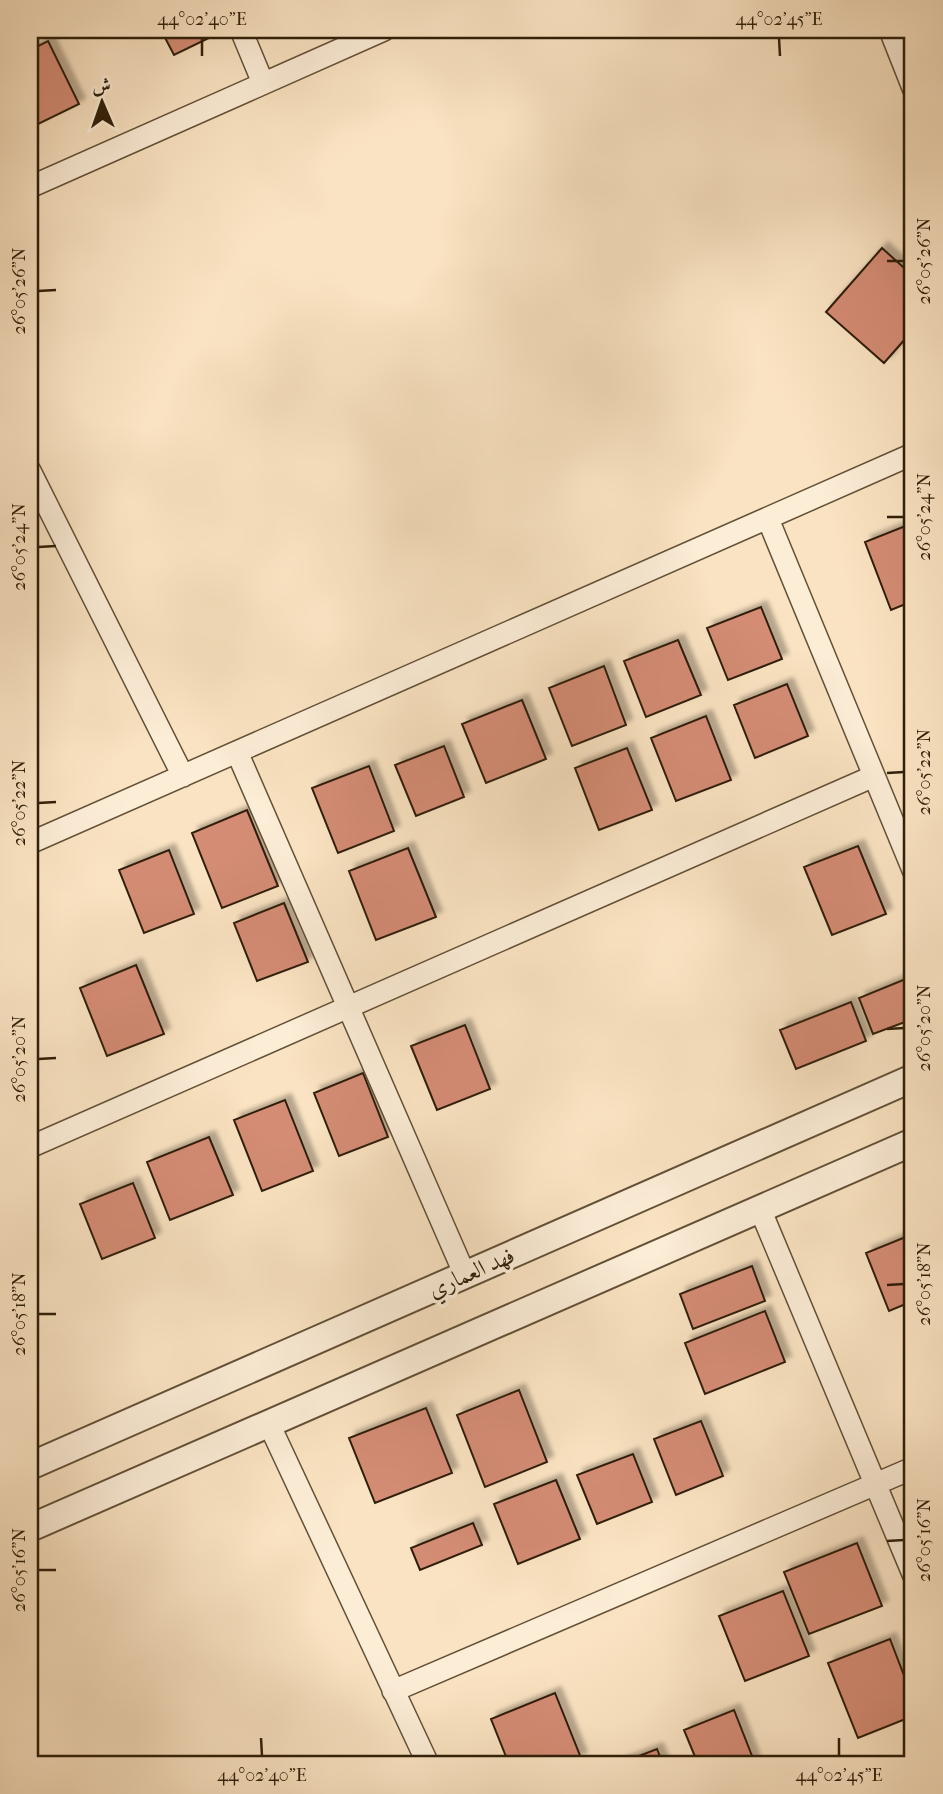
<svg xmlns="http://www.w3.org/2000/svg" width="943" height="1794" font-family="'IM FELL French Canon',Amiri,serif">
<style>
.building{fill:#d48c75;stroke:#2f1f09;stroke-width:2;filter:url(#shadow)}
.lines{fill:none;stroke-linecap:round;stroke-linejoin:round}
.minor-casing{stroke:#625037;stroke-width:24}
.tertiary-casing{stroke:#625037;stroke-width:30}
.minor{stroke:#fcedd7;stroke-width:21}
.tertiary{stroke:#fcedd7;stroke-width:26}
.ticks{fill:none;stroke:#2f1f09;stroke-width:2.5}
.labels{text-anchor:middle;stroke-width:7;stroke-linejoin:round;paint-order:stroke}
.street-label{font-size:23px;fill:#2f1f09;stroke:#fcedd7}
.neatline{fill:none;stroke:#2f1f09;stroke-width:2.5}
.ticks-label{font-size:18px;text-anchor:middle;fill:#2f1f09}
</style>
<defs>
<filter id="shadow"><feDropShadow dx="6" dy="-6" stdDeviation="2" flood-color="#0004"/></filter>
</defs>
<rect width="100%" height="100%" fill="#fae3c2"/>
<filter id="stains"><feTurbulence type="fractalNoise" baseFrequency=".00286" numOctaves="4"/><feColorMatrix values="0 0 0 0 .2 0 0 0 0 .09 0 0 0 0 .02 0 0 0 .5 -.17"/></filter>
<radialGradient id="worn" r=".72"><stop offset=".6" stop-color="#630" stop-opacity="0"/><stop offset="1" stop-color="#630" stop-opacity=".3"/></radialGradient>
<path class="building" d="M161,30H215L217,34L174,55Z
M48,41L79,104L30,128V50Z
M882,248L913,276V330L884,363L826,312Z
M913,523V601L891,610L865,542Z
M761,607L782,659L728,680L707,628Z
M678,640L701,695L646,717L624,661Z
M604,666L626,725L572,746L549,688Z
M787,684L808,736L755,758L734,705Z
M522,700L546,759L486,783L462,724Z
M706,716L731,780L676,801L651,738Z
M444,746L464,797L416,816L395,765Z
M627,748L652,810L599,830L575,768Z
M369,766L394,831L338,853L312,788Z
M247,810L278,886L222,908L192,833Z
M858,846L886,914L832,935L804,867Z
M408,848L436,917L376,940L349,871Z
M169,850L194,914L144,933L119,870Z
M284,903L308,962L257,981L234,923Z
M136,965L164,1034L107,1056L80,988Z
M913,976V1019L873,1034L859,998Z
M851,1002L866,1041L796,1069L780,1030Z
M465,1025L490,1089L437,1110L411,1046Z
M363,1073L388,1137L339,1156L314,1093Z
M285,1100L313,1171L262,1191L234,1120Z
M209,1137L233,1195L170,1220L147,1162Z
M133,1183L155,1238L102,1259L80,1204Z
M913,1234V1301L889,1311L866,1253Z
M752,1266L765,1301L693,1329L680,1294Z
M765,1311L785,1362L705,1394L685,1343Z
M519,1390L547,1462L485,1487L457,1415Z
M426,1408L452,1473L375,1503L349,1438Z
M701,1421L723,1476L676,1495L654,1439Z
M633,1454L652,1502L597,1524L577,1475Z
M556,1480L580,1539L518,1564L494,1504Z
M473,1523L482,1545L420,1570L411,1548Z
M857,1543L882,1606L809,1634L784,1572Z
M783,1591L809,1656L745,1681L719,1616Z
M890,1639L913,1699V1716L858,1738L828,1663Z
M555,1693L581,1758L564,1764H509L491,1719Z
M734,1710L754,1761L745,1764H698L684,1730Z
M657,1749L663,1764H618Z"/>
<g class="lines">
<g class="minor-casing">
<path id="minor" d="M241,30L263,83
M890,30L913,88
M30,187L384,30
M30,471L183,776
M768,519L913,870
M237,752L465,1275
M30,843L913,454
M30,1147L874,776
M760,1209L913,1574
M269,1424L428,1764
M393,1691L913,1468"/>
</g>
<g class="tertiary-casing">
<path id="tertiary" d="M30,1466L913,1078
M30,1528L913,1142"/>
</g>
<use href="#minor" class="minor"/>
<use href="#tertiary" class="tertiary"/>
</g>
<path class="ticks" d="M202,38V56M779,38L780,56M887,261H904M38,291L56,290M887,517H904M38,547L56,546M887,773L904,772M38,803L56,802M887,1029L904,1028M38,1059L56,1058M887,1285L904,1284M38,1314H56M887,1541L904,1540M38,1570H56M261,1738L262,1756M839,1738V1756"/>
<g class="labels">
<g class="street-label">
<text transform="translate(471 1272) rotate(-24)" y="8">فهد العماري</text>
</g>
</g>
<rect width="943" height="1794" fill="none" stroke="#fae3c2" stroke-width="77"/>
<g transform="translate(102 102) rotate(358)" stroke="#fcedd7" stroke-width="5" paint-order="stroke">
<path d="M0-5L12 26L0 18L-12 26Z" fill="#2f1f09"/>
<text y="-10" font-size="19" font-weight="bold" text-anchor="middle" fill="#2f1f09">ش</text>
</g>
<rect x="38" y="38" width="866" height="1718" class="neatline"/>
<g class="ticks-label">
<text x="202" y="25">44°02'40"E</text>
<text x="779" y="25">44°02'45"E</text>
<text transform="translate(924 261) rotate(-90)" y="6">26°05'26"N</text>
<text transform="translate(19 291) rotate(-90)" y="6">26°05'26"N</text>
<text transform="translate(924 517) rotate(-90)" y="6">26°05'24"N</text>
<text transform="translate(19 547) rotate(-90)" y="6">26°05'24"N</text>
<text transform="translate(924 772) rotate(-90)" y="6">26°05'22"N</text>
<text transform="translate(19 803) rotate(-90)" y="6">26°05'22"N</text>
<text transform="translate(924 1028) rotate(-90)" y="6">26°05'20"N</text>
<text transform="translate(19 1059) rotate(-90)" y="6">26°05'20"N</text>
<text transform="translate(924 1284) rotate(-90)" y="6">26°05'18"N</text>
<text transform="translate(19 1314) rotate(-90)" y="6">26°05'18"N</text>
<text transform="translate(924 1540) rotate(-90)" y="6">26°05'16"N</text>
<text transform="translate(19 1570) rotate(-90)" y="6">26°05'16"N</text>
<text x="262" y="1781">44°02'40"E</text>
<text x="839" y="1781">44°02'45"E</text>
</g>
<rect width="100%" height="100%" filter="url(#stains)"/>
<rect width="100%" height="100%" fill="url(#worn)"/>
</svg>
